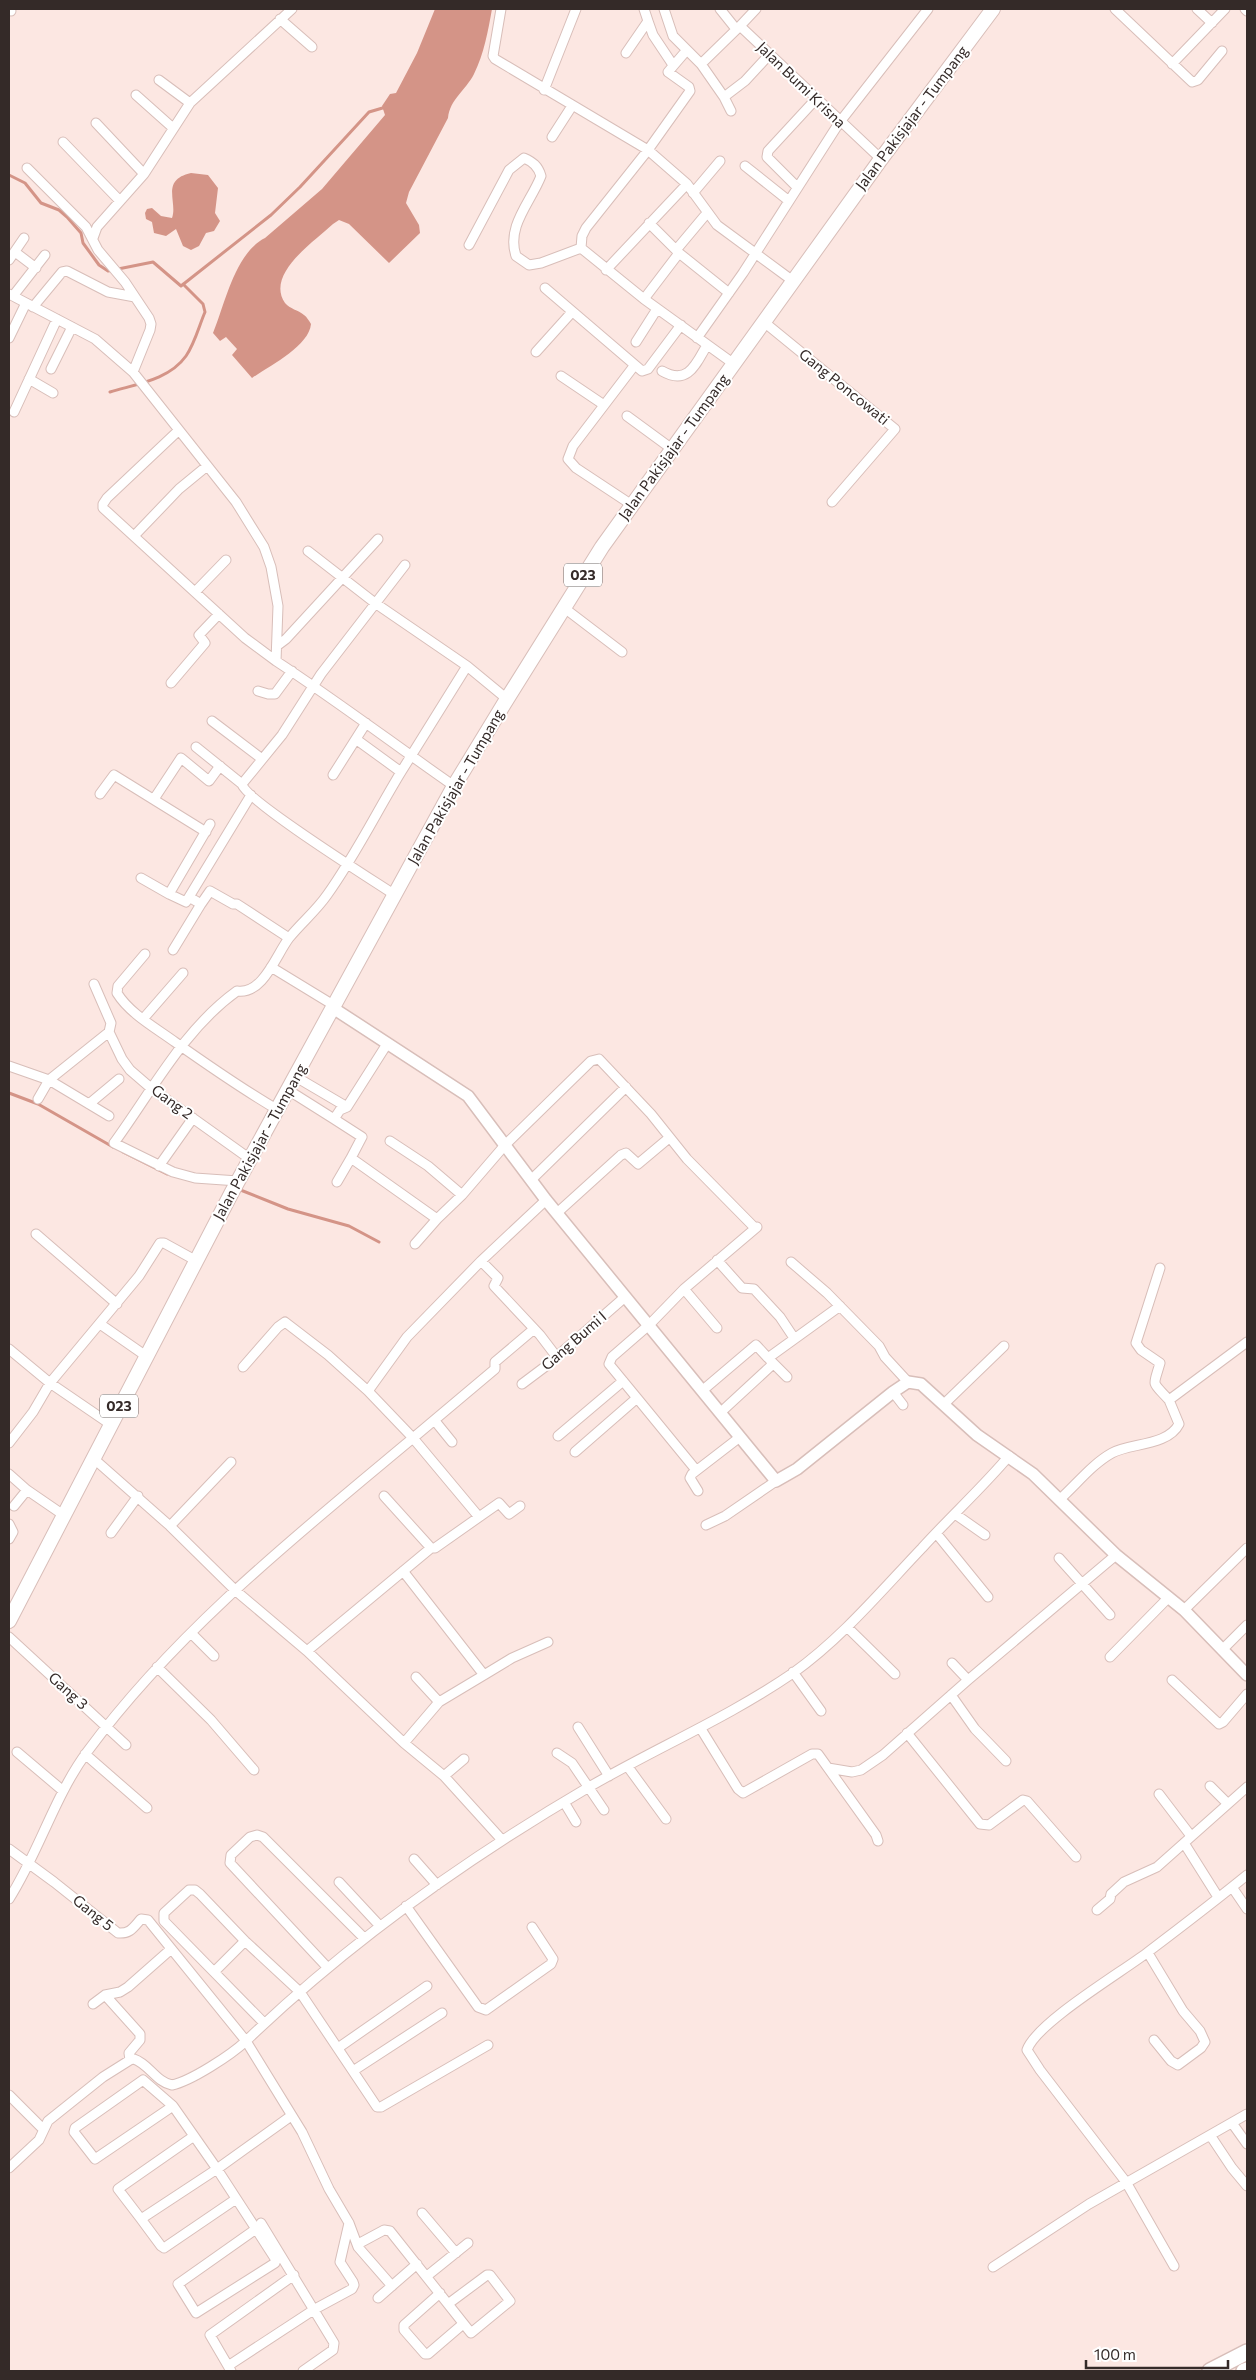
<svg xmlns="http://www.w3.org/2000/svg" width="1256" height="2380" font-family="Commissioner,sans-serif">
<style>
.water{fill:#d49487}
.lines{fill:none;stroke-linecap:round;stroke-linejoin:round}
.stream{stroke:#d49487;stroke-width:3}
.street-casing{stroke:#d8beb9;stroke-width:11}
.secondary-casing{stroke:#d8beb9;stroke-width:14}
.primary-casing{stroke:#d8beb9;stroke-width:16}
.highway-casing{stroke:#d8beb9;stroke-width:18}
.street{stroke:#fff;stroke-width:9}
.secondary{stroke:#fff;stroke-width:11}
.primary{stroke:#fff;stroke-width:14}
.highway{stroke:#fff;stroke-width:15}
.labels{text-anchor:middle;stroke-width:4;stroke-linejoin:round;paint-order:stroke}
.shield{fill:#fff;stroke:#716a68;stroke-width:1}
.shield-label{font-size:14px;font-weight:bold;fill:#342a28}
.street-label{font-size:15px;fill:#342a28;stroke:#fff}
</style>
<rect width="100%" height="100%" fill="#fce7e2"/>
<path class="water" d="M435,9H492C488,31 484,54 474,74C466,90 450,99 448,118L409,192L406,203L419,225L420,233L389,263L349,224L339,220L333,224C315,241 265,274 285,303C290,309 298,310 304,315C307,317 309,321 311,324C309,346 271,365 252,378L232,355L237,349L226,337L220,341L213,333C225,304 235,253 265,238L322,189L385,115L382,106L390,94L396,93L417,53Z
M191,173L208,175L218,188L215,213L220,221L214,231L206,233L199,246L191,250L183,246L176,229L166,236L154,233L152,222L146,219L145,213L147,209L152,208L161,216L172,218C178,202 160,180 191,173Z"/>
<g class="lines">
<path class="stream" d="M9,175L25,183L41,203L59,210L67,217L81,233L83,243L99,265L108,271L153,262L181,286L271,215L300,187L369,112L386,107
M110,392C136,384 169,380 186,356C195,343 199,326 205,312L203,304L183,284
M9,1093L38,1104L113,1147
M123,1152L167,1174
M238,1189L288,1209L349,1226L379,1242"/>
<g class="street-casing">
<path id="street" d="M9,9L11,11
M501,9L493,56L495,59L648,150L687,184L717,225L793,281
M644,9L648,21
M664,9L673,36L701,64L740,26
M720,9L736,29
M756,9L740,26L881,159
M1115,9L1192,82L1198,80L1222,51
M1197,9L1212,23
M1245,9L1247,11
M280,19L312,47
M686,51L668,72L689,87L690,91L648,150L586,228L582,236L581,248L644,299L734,364
M626,53L648,21L653,35L673,65
M701,64L724,97L731,111
M1172,64L1225,9
M159,80L190,103
M544,90L576,9
M136,95L173,128
M724,97L745,81L769,55
M96,123L144,174
M552,137L572,106
M63,142L120,201
M745,166L789,201
M27,168L86,227L98,250L125,282L149,318L151,324L150,330L133,372
M797,187L767,157L768,151L816,99
M693,193L720,161
M649,223L679,253L729,293
M93,238L97,227L144,174L190,103L292,9
M469,245L509,170L524,158C533,162 538,166 541,176C531,202 506,226 516,256L529,265L541,263L581,248
M676,250L707,213
M15,252L36,268
M9,260L24,238
M606,270L687,184
M545,288L642,371L648,369L681,325
M9,294L95,339L133,372L236,502L264,547L271,567L278,606L276,661C337,701 395,745 454,786
M13,296L45,255
M644,299L679,253
M33,307L62,272L67,271L108,292L135,297
M764,322L895,429L832,502
M9,338L26,303
M697,338L743,273L839,123L928,9
M636,342L657,309
M536,352L572,312
M51,369L72,327
M662,371C688,386 696,364 707,345
M561,376L604,405
M29,379L53,393
M14,412L57,319
M627,416L672,449
M179,430L107,498L103,504V508L245,638L276,661
M632,505L576,468L568,459L573,446L634,366
M134,536L179,489L207,466
M308,551L375,603L467,666L507,699
M195,592L226,560
M563,607L622,652
M278,645L286,639L378,539
M171,683L205,643L199,635L219,614
M258,691L268,694H275L292,671
M212,721L262,759
M357,740L401,772
M196,747L242,784C245,800 374,881 395,895
M333,775L366,723
M242,784L282,735L321,674L405,565
M100,794L114,775L206,832
M154,799L181,758L209,781L220,766
M210,824L169,894L186,902L189,897L251,795
M141,878L169,894
M201,904L210,891L233,904H237L289,938
M173,950L201,904L189,897
M145,954L118,986L117,993C130,1014 156,1028 175,1042C209,1066 242,1089 278,1110
M271,967L330,1003L333,1008
M94,984L111,1023L109,1032L49,1080L109,1116
M143,1019L183,973
M109,1032L122,1059L130,1070L152,1089L250,1159
M9,1066L49,1080L38,1099
M296,1077L347,1107
M288,1090L334,1119
M89,1104L119,1079
M390,1141L428,1166L462,1195
M351,1158L362,1137L334,1119L340,1110L347,1107L387,1044
M159,1166L193,1118
M531,1180L626,1087
M238,1181L195,1178L173,1172L114,1143C152,1091 184,1029 237,991C263,995 276,955 289,938C301,923 316,911 327,895C355,856 376,813 401,772C423,737 445,701 467,666
M337,1182L351,1158L437,1219L462,1195L505,1145L591,1061L599,1059L651,1114L687,1159L754,1227
M557,1213L621,1155L626,1153L638,1164L669,1138
M36,1234L117,1304
M415,1244L437,1219
M717,1260L742,1288L754,1289L780,1317L794,1338
M481,1261L498,1278L494,1286L540,1335L556,1356
M791,1262L827,1293L879,1346L885,1357L908,1382
M1160,1268L1136,1343L1141,1350L1160,1363C1153,1388 1151,1380 1169,1400
M684,1289L717,1328
M100,1324L146,1356
M9,1349L50,1383L110,1424
M770,1360L787,1377
M243,1367L278,1327L285,1322L328,1355L368,1391
M522,1384L546,1366L625,1297
M703,1390L756,1345L768,1358L840,1306
M893,1392L903,1405
M637,1398L696,1470
M944,1404L1004,1346
M721,1412L773,1364
M435,1421L452,1442
M558,1436L623,1381
M9,1443L33,1412L50,1383L139,1276L160,1243H164L195,1260
M575,1452L637,1398L609,1364L612,1357L650,1324L684,1289L757,1227
M93,1458L170,1526L236,1591L307,1651L404,1743L444,1776L502,1840
M9,1474L27,1490L62,1514
M698,1491L690,1478L692,1474L740,1437
M1059,1500C1076,1485 1092,1464 1112,1453C1130,1443 1168,1446 1179,1424L1169,1400L1247,1342
M14,1506L27,1490
M955,1514L985,1535
M479,1517L413,1438L495,1369V1362L534,1329
M9,1524L13,1532L9,1539
M706,1525L725,1516L776,1481
M170,1526L231,1462
M111,1533L138,1496
M936,1533L988,1597
M431,1548H435L499,1503L509,1514L520,1506
M1059,1558L1110,1615
M403,1571L484,1675L439,1702L404,1743
M1184,1610L1247,1548
M847,1627L895,1674
M192,1634L214,1656
M9,1637L126,1745
M1222,1650L1247,1625
M307,1651L431,1548L384,1496
M1110,1657L1169,1597
M952,1663L968,1680
M157,1667L211,1720L254,1770
M793,1672L821,1711
M484,1675L512,1658L548,1642
M416,1677L439,1702
M1172,1680L1219,1724L1223,1722L1247,1694
M951,1695L975,1729L1006,1761
M578,1727L609,1776
M701,1729L738,1789L743,1793L812,1754H818L876,1835L878,1841
M907,1733L980,1824L989,1825L1023,1800L1027,1801L1076,1857
M17,1752L62,1790
M557,1753L572,1763L604,1810
M85,1754L147,1808
M628,1767L666,1819
M828,1768L852,1772L861,1770L883,1755L968,1680L1116,1555
M444,1776L464,1759
M1210,1786L1227,1803
M1159,1794L1191,1836
M564,1802L576,1822
M1184,1843L1218,1897
M9,1849L54,1882L118,1933C130,1934 133,1928 141,1919L148,1920L246,2041C231,2055 191,2081 172,2085C156,2082 149,2064 134,2059L130,2060L103,2077L48,2121L39,2140L9,2168
M414,1859L437,1885
M339,1882L379,1925
M1232,1887L1247,1909
M9,1899C39,1852 54,1797 87,1752C176,1631 298,1534 413,1438L368,1391L407,1337L481,1261L546,1200
M406,1906L478,2007L486,2010L551,1964L553,1959L532,1927
M1097,1910L1110,1899L1111,1894L1124,1882L1157,1867L1247,1787
M1148,1953L1183,2011L1200,2031L1205,2042L1201,2048L1178,2065L1171,2061L1154,2040
M327,1967L230,1863L231,1855L250,1837L257,1835L263,1837L364,1938
M215,1971L245,1941
M105,1995L140,2034V2040L129,2053L130,2060
M93,2004L105,1995L120,1992L128,1987L170,1950
M264,2023L164,1921V1913L189,1890H195L200,1894L245,1941L300,1992L377,2107H381L488,2045
M338,2048L427,1986
M353,2071L442,2013
M9,2095L43,2129
M173,2106L143,2080L75,2128L74,2132L95,2159L173,2106L194,2136
M1232,2123L1247,2144
M1210,2135L1232,2168L1247,2186
M236,2199L164,2248L161,2246L141,2219L217,2169L256,2229L178,2284L196,2313L275,2263L276,2260L256,2229
M422,2213L456,2253
M141,2219L118,2189L194,2136L217,2169L291,2116
M261,2223L334,2343L333,2350L303,2371
M358,2244L384,2230L390,2231L471,2333L510,2301L490,2275H487L448,2304
M1174,2266L1126,2182L1040,2070L1027,2050C1036,2023 1122,1972 1148,1952C1181,1927 1215,1901 1247,1875
M993,2267L1089,2204L1247,2114
M427,2276L468,2243
M392,2286L358,2247L349,2223L329,2189L302,2132L246,2041C349,1942 466,1859 589,1787C656,1748 729,1717 793,1673C842,1638 881,1591 922,1548C950,1517 982,1488 1009,1456
M440,2293L404,2325V2330L425,2354H428L463,2324
M378,2298L417,2264
M228,2366L315,2309L352,2289L354,2285L353,2282L340,2262L349,2223
M231,2371L210,2335L294,2275"/>
</g>
<g class="secondary-casing">
<path id="secondary" d="M333,1008L468,1096L546,1200L776,1481L797,1469L893,1392L908,1382L921,1384L977,1435L1033,1474L1116,1555L1184,1610L1247,1675"/>
</g>
<g class="primary-casing">
<path id="primary" d="M9,1621L232,1192L454,786L507,699L602,547L881,159L993,9"/>
</g>
<g class="highway-casing">
<path id="highway" d="M1210,2371L1247,2352
M1244,2371L1247,2370"/>
</g>
<use href="#street" class="street"/>
<use href="#secondary" class="secondary"/>
<use href="#primary" class="primary"/>
<use href="#highway" class="highway"/>
</g>
<g class="labels">
<g class="shield">
<rect x="564" y="563.5" width="38" height="23" rx="4"/>
<rect x="100" y="1394.5" width="38" height="23" rx="4"/>
</g>
<g class="shield-label">
<text x="583" y="580">023</text>
<text x="119" y="1411">023</text>
</g>
<g class="street-label">
<text transform="translate(801 85) rotate(44)" y="5">Jalan Bumi Krisna</text>
<text transform="translate(912 118) rotate(-53)" y="5">Jalan Pakisjajar - Tumpang</text>
<text transform="translate(844 387) rotate(39)" y="5">Gang Poncowati</text>
<text transform="translate(674 447) rotate(-54)" y="5">Jalan Pakisjajar - Tumpang</text>
<text transform="translate(456 787) rotate(-60)" y="5">Jalan Pakisjajar - Tumpang</text>
<text transform="translate(172 1102) rotate(36)" y="5">Gang 2</text>
<text transform="translate(260 1142) rotate(-61)" y="5">Jalan Pakisjajar - Tumpang</text>
<text transform="translate(574 1341) rotate(-41)" y="5">Gang Bumi I</text>
<text transform="translate(68 1691) rotate(42)" y="5">Gang 3</text>
<text transform="translate(93 1913) rotate(39)" y="5">Gang 5</text>
</g>
</g>
<rect width="1256" height="2380" fill="none" stroke="#342a28" stroke-width="20"/>
<path d="M1086 2360v8h142v-8" fill="none" stroke="#342a28" stroke-width="2.5"/>
<text x="1094" y="2360" font-size="15" fill="#342a28" stroke="#ffffff" stroke-width="4" paint-order="stroke">100 m</text>
</svg>
